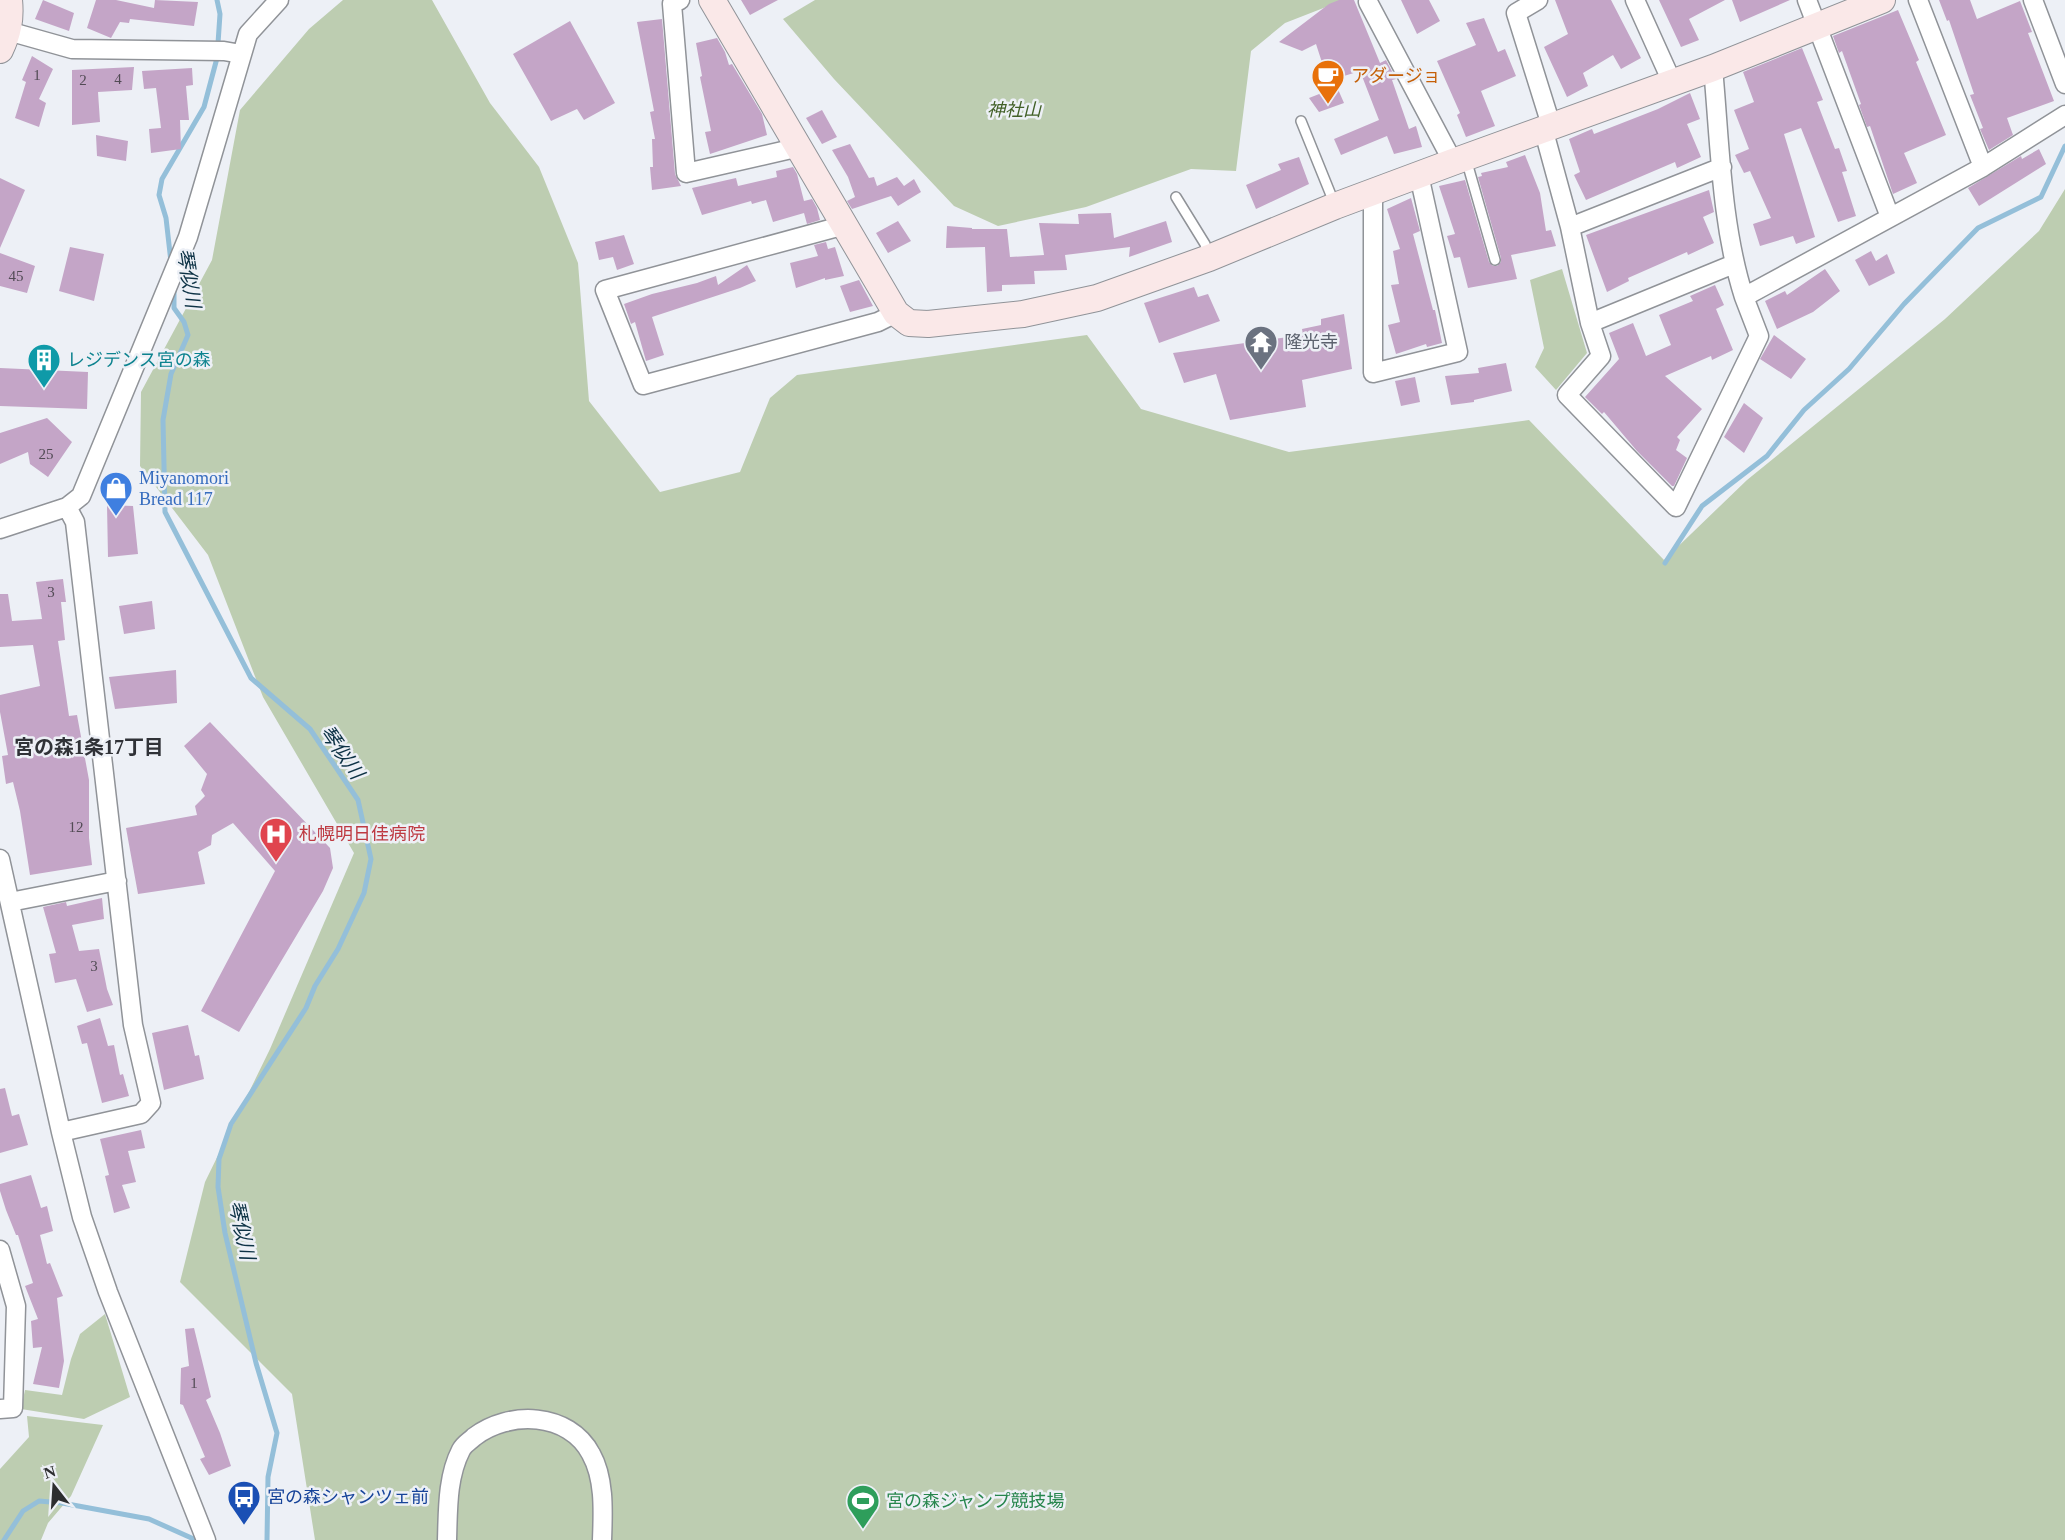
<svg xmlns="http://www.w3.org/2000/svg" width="2065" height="1540" font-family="'Times New Roman','Noto Sans JP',serif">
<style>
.green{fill:#bdcdb1}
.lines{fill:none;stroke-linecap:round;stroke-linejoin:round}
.stream{stroke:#94bfd9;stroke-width:5}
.building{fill:#c4a5c7}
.lane-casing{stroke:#909398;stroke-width:12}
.street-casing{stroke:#909398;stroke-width:21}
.secondary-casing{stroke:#909398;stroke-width:28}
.lane{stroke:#fff;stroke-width:9}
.street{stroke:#fff;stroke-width:18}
.secondary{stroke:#fae8e8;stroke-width:26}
.labels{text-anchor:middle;stroke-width:5;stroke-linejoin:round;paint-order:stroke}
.number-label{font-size:15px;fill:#524b55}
.food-label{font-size:18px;fill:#c56008;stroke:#edf0f6;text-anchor:start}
.park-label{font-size:18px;font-style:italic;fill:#426028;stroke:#edf0f6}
.worship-label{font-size:18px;fill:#5b616d;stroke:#edf0f6;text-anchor:start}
.culture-label{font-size:18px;fill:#0d838f;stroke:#edf0f6;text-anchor:start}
.shop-label{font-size:18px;fill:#366cbe;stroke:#edf0f6;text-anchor:start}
.health-label{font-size:18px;fill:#be3a42;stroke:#edf0f6;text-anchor:start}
.transit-label{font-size:18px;fill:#164399;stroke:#edf0f6;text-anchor:start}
.leisure-label{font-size:18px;fill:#27864d;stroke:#edf0f6;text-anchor:start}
.water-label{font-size:20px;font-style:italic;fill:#0d3245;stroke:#edf0f6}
.neighbourhood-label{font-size:20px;font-weight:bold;fill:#303237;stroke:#edf0f6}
</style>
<rect width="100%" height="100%" fill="#edf0f6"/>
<path class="green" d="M343,0H432L490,103L539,167L578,263L589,401L660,492L740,472L770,398L797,375L1087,335L1141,409L1289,452L1529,420L1664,560L1747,480L1945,319L2039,231L2065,189V1540H315L292,1394L180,1282L205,1182L270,1049L354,853L263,697L208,555L140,466L141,392L212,260L240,110L309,29Z
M815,0H1344L1285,23L1251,51L1236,171L1191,169L1086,207L998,226L954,206L834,79L783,19Z
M1562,269L1587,353L1556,390L1535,367L1544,348L1530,280Z
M105,1314L130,1397L84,1419L21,1409L25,1390L62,1395L71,1359L80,1334Z
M27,1416L103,1425L71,1496L48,1523L41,1540H0V1469L29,1437Z"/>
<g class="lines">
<path class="stream" d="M171,262L166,218L159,195L162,179L204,107L217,58L220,14L217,0
M174,286V308L184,322L188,335L171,374L163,420L165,512L251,678L310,729L358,800L371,859L364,893L338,949L315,986L306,1008L231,1124L219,1159L218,1187L225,1233L256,1363L277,1433L268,1477L267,1540
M1665,563L1702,506L1767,456L1804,410L1849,369L1904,304L1978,228L2041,197L2065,146
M4,1540L23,1511L39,1501L62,1503L149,1519L196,1540"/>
</g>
<path class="building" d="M43,0L74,13L69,31L35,19Z
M96,0H116L154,8L155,0L198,2L194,26L130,19L129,23L120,22L111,38L87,28Z
M741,0H778L750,15Z
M1339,0H1354L1380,63L1386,60L1396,79L1392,80L1409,129L1416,126L1422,147L1394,154L1387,136L1341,155L1334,139L1379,120L1360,71L1328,81L1316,44L1302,51L1279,42L1329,4Z
M1401,0H1429L1440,21L1417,34Z
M1555,0H1611L1641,58L1621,69L1613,55L1583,73L1588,86L1567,97L1544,47L1568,34Z
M1659,0H1725L1689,19L1699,40L1681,47Z
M1732,0H1790L1740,22Z
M1939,0H1970L1977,19L2020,1L2032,32L2028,33L2054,101L2007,118L2013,135L1989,150L1980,129L1983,128L1970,95L1974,94L1949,20L1947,21Z
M1898,10L1919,60L1916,62L1946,135L1904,153L1917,183L1893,194L1870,126L1867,127L1859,105L1861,104L1842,51L1839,53L1833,36Z
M1484,18L1498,52L1505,49L1516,76L1481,91L1495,126L1466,137L1457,115L1460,113L1437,61L1476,45L1466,23Z
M662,19L675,174L681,186L652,190L650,167H653L652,139H655L650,112L654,111L637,22Z
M570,21L615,103L584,120L577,109L551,121L513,54Z
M717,38L725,52L729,65L732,64L762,114L767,135L710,154L705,132L711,131L700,77L702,76L696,43Z
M1802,48L1823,100L1817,102L1835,149L1839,148L1847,171L1842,172L1856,216L1838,222L1801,128L1784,134L1815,237L1796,244L1793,236L1760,246L1753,224L1771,218L1750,171L1744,173L1735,155L1749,149L1734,110L1754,102L1743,72Z
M32,56L53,69L39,99L46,103L39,127L15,118L26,82L22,80Z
M134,67L132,90L98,92L100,122L72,125V70Z
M192,68L193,85L186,86L189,120H180L181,149L151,153L149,129L161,128L156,88L144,89L142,71Z
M1337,87L1344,103L1319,112L1309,98Z
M1690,93L1700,119L1687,124L1701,157L1677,168L1675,162L1586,200L1574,175L1580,172L1569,139L1592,129L1594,134L1658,109Z
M822,110L837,137L822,144L806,118Z
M96,135L128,141L126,161L97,156Z
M850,144L869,178L874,177L877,186L897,177L904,186L914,179L921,192L898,206L891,196L852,209L847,201L855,197L848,177L832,150Z
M2039,149L2046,164L1979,206L1968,188L2021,156L2022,159Z
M1525,155L1540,193L1546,231L1551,230L1556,246L1511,255L1517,279L1468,288L1460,257L1454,258L1447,236L1455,234L1439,186L1465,180L1489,262L1493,266H1497L1501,262V258L1478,177L1482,176L1481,173L1508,167L1506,162Z
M1299,157L1309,184L1256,209L1246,185L1281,170L1278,164Z
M793,167L797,174L804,201L812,199L817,208L820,220L807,224L804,213L773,222L766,200L752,204L751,201L702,215L692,188L736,178L738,186L777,177L776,171Z
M0,178L25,190L0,248Z
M1709,190L1714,212L1703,217L1714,243L1688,255L1687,252L1628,278L1629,281L1607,292L1586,235Z
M1411,198L1420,231L1413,234L1433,310H1435L1442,343L1427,347L1426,344L1396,354L1388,325L1400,322L1391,285L1399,284L1393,251L1400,249L1387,209Z
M1111,213L1114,238L1166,221L1172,242L1129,257L1130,247L1065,255L1067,270L1034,271L1035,284L1002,285V291L987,292L985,247L946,248L947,226L972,228V229H1007L1010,257L1044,255L1039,223L1079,224L1078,214Z
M898,221L911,241L888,253L876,233Z
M624,235L634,264L617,270L613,257L599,260L595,242Z
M826,242L828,249L835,247L844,276L825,280V278L796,288L790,263L818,256L814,245Z
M70,247L104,254L94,301L59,291Z
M1871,251L1876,261L1887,254L1895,273L1869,286L1855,260Z
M0,253L35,266L27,293L0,286Z
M747,265L756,281L740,288L652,317L664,355L646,361L635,322L631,324L624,304L652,294L697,283L716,276L718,285Z
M1825,269L1840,291L1813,312L1777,329L1765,301L1785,291L1787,295Z
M859,280L873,306L850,312L840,286Z
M1715,285L1724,305L1716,309L1733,350L1712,360L1711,356L1665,376L1702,409L1677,437L1680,440L1676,450L1687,458L1674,486H1672L1637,451L1604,412L1602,414L1585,397L1619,359L1609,333L1633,323L1646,356L1671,345L1659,315L1693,301L1690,296Z
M1194,287L1198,297L1208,294L1220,321L1159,343L1144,303Z
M1344,314L1352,369L1302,380L1306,407L1230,420L1216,374L1184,383L1173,353L1303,335L1302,329L1321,325V319Z
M1774,335L1806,359L1791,379L1760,359Z
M1506,363L1512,391L1474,400V402L1451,405L1445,376L1479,373L1478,368Z
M0,368L88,372L87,409L0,406Z
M1415,377L1420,402L1401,406L1395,381Z
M1744,403L1763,418L1744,453L1724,437Z
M47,418L72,442L48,477L30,464L28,452L0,464V433Z
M107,505L133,506L138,554L108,557Z
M63,579L66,602H61L65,640L58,641L69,716L77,715L89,780V838L92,865L30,875L20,811L13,782L6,784L2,756L8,755L0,712V695L40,686L33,645L0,647V594H8L12,621L42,619L36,582Z
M152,601L155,629L124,634L119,606Z
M176,670L177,703L115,709L109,677Z
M210,722L330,848L333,868L323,891L239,1032L201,1011L275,871L233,823L212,835L211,845L198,852L205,884L138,894L126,828L197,815L195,806L205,796L201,790L207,774L184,746Z
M102,898L104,919L72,925L79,951L99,949L107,989L113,1005L87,1012L76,979L55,983L49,954L56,953L43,907L66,902L67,906Z
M100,1018L108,1046L114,1045L120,1075L123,1074L129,1096L102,1103L87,1043L82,1044L77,1026Z
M188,1025L195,1056L199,1055L204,1079L164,1090L152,1033Z
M5,1088L12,1116L19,1114L28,1145L0,1153V1089Z
M141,1130L145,1148L128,1151L136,1182L122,1185L130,1208L114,1213L105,1176L109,1175L100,1139Z
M31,1175L41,1208L47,1206L53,1231L40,1235L47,1264L50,1263L63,1296L57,1298L64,1361L59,1388L33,1384L42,1347L33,1348L31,1321L38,1319L25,1286L33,1283L18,1235H16L6,1210L0,1191V1184Z
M194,1328L211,1397L206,1400L220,1433L231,1466L209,1475L200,1459L205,1457L183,1405L180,1404L181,1368L189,1366L185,1329Z"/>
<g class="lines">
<g class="lane-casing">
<path id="lane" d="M1301,121L1335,205
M1466,159L1495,260
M1176,197L1205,244L1209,258"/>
</g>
<g class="street-casing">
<path id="street" d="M680,0L672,4L686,173L800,147
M1538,0L1516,13L1551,125
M1635,0L1672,82
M1807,0L1890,217
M1918,0L1983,167
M2033,0L2065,84
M1368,2L1453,162
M8,31L72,49L224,51L241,54
M1713,68C1720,143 1721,225 1744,297
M1543,128L1570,227L1590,323L1601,356L1567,395L1676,507L1759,336L1744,297L1983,167L2065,115
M1373,192V373L1458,352L1419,175
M845,225L605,290L643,385L878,322L896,313
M1570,227L1722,167
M1590,323L1734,264
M0,529L67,507L81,496L188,237L248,34L279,0
M0,859L61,1132L82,1217L108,1292L206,1540
M10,902L117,881
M61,1132L141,1114L151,1103L133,1025L75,522L67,507
M0,1250L16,1306L13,1408L0,1409
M447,1540C448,1510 447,1477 461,1450C464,1444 470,1441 474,1437C509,1410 569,1412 591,1454C605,1479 603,1512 602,1540"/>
</g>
<g class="secondary-casing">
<path id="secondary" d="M712,0L896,313L909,323L928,324L1023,314L1097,298L1209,258L1335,206L1453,162L1713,68L1882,0
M0,50C8,33 11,19 9,0"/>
</g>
<use href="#lane" class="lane"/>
<use href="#street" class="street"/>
<use href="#secondary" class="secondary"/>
</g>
<defs>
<g id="cafe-pin" transform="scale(1.725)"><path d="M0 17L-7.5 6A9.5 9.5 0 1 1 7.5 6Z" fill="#e8710a" stroke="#edf0f6"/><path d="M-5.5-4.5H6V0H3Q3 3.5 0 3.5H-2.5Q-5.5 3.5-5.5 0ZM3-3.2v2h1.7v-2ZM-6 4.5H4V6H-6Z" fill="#fff"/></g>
<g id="temple-pin" transform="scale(1.725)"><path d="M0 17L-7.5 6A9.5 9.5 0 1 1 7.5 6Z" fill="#6b7280" stroke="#edf0f6"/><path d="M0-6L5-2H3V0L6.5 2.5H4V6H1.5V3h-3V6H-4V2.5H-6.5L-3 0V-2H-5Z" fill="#fff"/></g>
<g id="building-pin" transform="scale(1.725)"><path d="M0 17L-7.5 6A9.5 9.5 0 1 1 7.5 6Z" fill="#0f9aa8" stroke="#edf0f6"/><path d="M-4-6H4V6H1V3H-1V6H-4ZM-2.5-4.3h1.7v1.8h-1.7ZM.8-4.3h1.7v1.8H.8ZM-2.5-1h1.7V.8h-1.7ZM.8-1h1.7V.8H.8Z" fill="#fff"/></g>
<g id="shop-pin" transform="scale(1.725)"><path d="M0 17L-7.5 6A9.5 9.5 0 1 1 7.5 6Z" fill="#3f7fe0" stroke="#edf0f6"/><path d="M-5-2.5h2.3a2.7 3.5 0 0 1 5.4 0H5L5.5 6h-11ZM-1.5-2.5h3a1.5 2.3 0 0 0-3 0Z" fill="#fff"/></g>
<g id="hospital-pin" transform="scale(1.725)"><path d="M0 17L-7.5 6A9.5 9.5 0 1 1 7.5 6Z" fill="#e0444e" stroke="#edf0f6"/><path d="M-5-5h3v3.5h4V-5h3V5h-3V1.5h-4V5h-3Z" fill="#fff"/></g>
<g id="bus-pin" transform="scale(1.725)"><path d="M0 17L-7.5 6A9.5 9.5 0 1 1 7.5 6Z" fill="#1a4fb4" stroke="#edf0f6"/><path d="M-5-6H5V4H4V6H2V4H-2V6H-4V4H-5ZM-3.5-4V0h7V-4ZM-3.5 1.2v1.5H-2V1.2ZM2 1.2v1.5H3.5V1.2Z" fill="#fff"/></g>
<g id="stadium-pin" transform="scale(1.725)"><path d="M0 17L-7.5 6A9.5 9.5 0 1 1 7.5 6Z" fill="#2e9e5b" stroke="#edf0f6"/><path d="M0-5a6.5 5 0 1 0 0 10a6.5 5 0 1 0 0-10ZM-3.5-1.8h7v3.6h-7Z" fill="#fff"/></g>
</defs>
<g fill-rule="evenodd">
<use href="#cafe-pin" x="1328" y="76"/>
<use href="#temple-pin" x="1261" y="342"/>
<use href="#building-pin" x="44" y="360"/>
<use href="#shop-pin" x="116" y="488"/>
<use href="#hospital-pin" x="276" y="834"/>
<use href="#bus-pin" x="244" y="1497"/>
<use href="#stadium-pin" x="863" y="1501"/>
</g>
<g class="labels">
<g class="number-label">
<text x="37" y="80">1</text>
<text x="118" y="84">4</text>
<text x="83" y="85">2</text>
<text x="16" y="281">45</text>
<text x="46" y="459">25</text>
<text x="51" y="597">3</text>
<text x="76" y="832">12</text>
<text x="94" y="971">3</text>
<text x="194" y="1388">1</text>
</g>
<g class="food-label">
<text x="1351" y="82">アダージョ</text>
</g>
<g class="park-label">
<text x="1014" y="116">神社山</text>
</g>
<g class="worship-label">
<text x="1284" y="348">隆光寺</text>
</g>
<g class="culture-label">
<text x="67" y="366">レジデンス宮の森</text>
</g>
<g class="shop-label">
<text x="139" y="484">Miyanomori<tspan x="139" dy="21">Bread 117</tspan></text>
</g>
<g class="health-label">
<text x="299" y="840">札幌明日佳病院</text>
</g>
<g class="transit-label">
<text x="267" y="1503">宮の森シャンツェ前</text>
</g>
<g class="leisure-label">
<text x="886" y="1507">宮の森ジャンプ競技場</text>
</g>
<g class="water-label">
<text transform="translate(189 278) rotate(81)" y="7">琴似川</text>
<text transform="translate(342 752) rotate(55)" y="7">琴似川</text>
<text transform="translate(242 1230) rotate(78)" y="7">琴似川</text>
</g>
<g class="neighbourhood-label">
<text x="89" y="754">宮の森1条17丁目</text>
</g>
</g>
<g transform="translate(54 1486) rotate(343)" stroke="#edf0f6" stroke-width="4.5" paint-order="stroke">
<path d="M0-4.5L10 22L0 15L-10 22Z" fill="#2c2d2f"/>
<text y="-9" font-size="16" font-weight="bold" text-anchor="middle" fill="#2c2d2f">N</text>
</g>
</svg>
